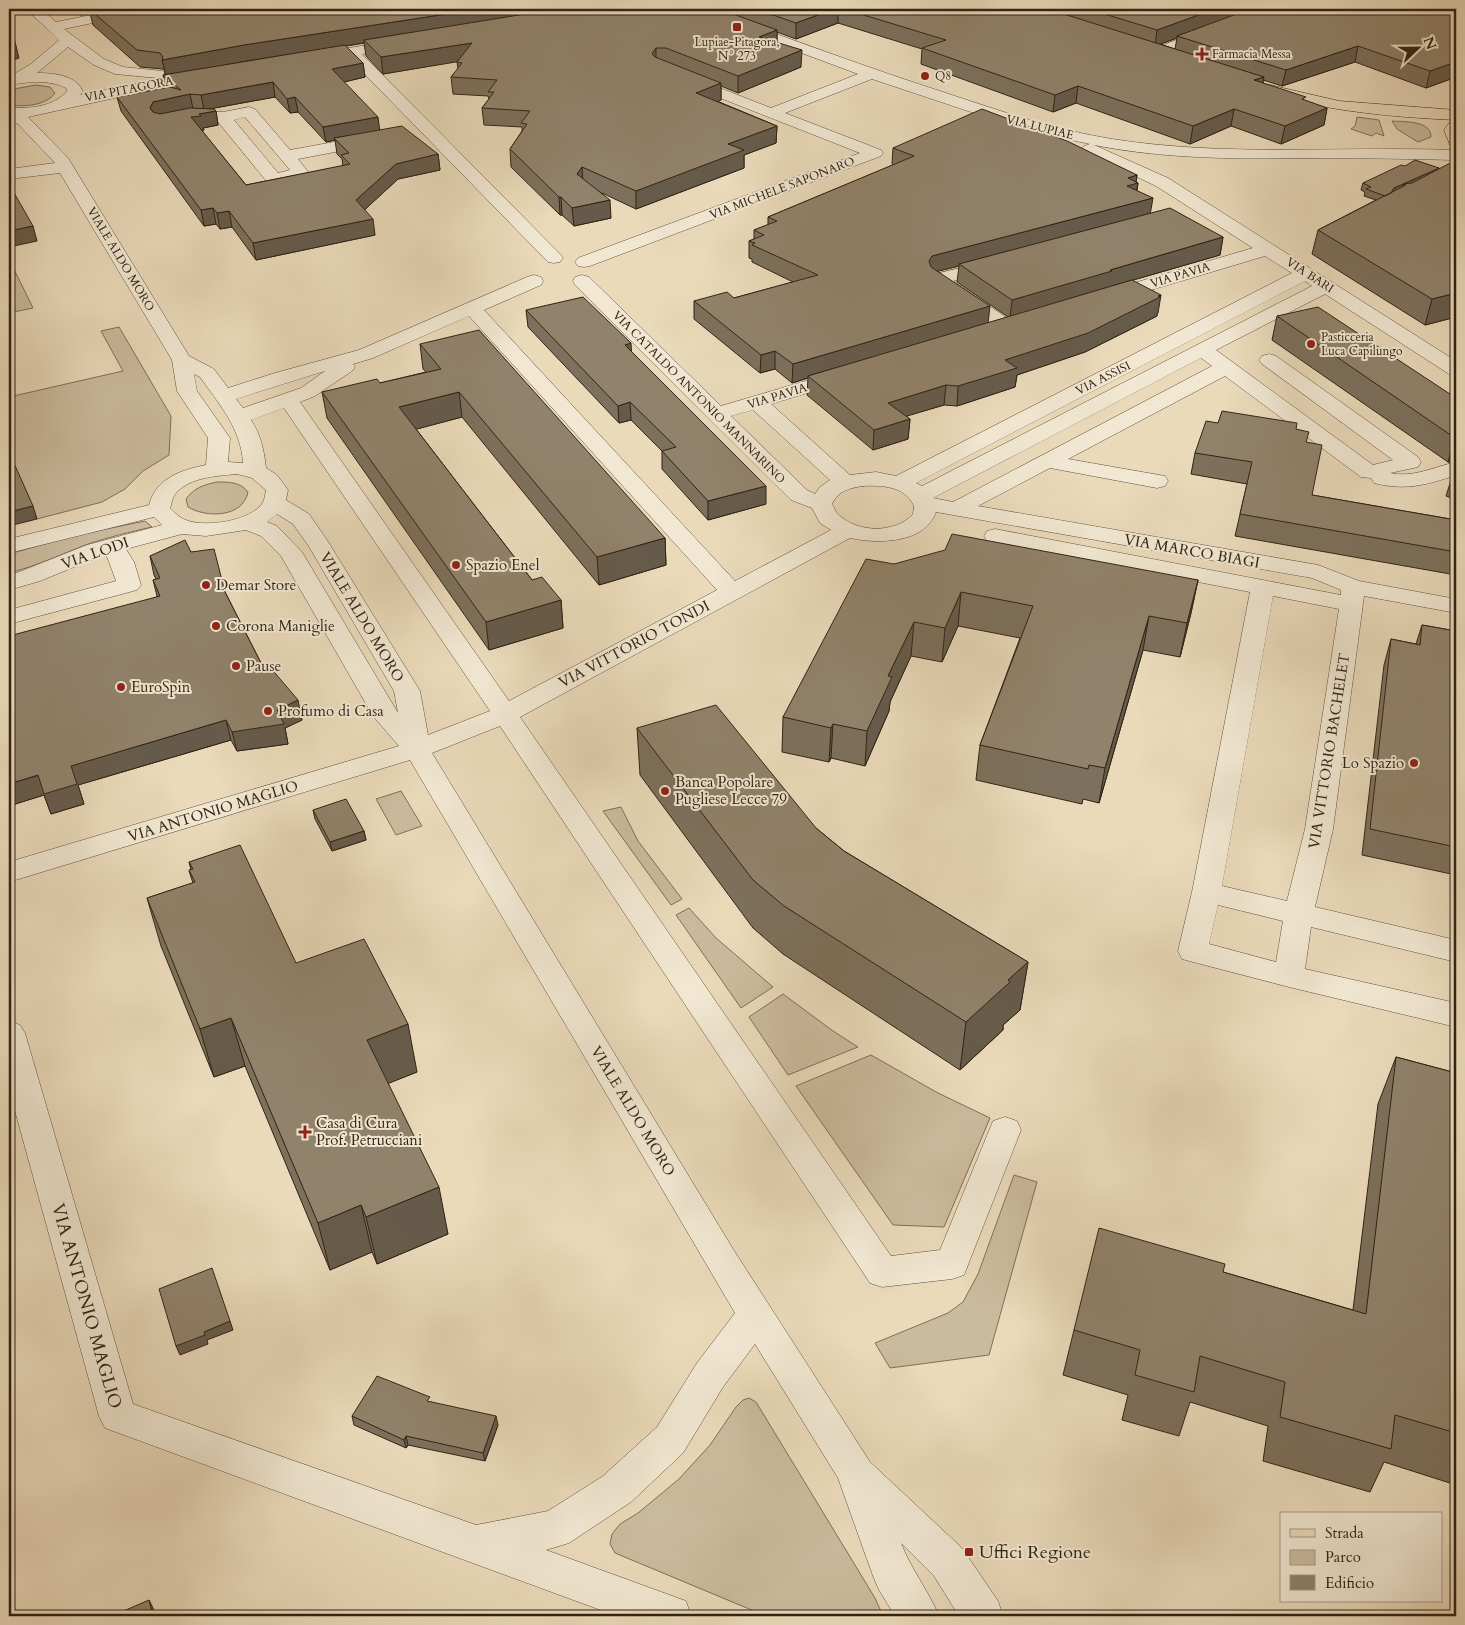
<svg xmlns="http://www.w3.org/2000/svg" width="1465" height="1625" font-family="Cardo,serif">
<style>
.green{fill:#cbbb9e;stroke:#7e6f5a}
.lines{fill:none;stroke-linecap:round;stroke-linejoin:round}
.minor-casing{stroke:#5f513e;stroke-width:1}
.major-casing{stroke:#312315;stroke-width:1}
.minor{fill:#f1e7d2;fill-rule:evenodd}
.major{fill:#eadaba;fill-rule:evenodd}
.wall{fill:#7d705c;stroke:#312315;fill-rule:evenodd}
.shaded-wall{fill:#665b4b;stroke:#312315}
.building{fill:#91826b;stroke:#312315}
.poi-dot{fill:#8f2418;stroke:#f1e7d2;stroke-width:2}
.labels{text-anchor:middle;stroke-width:4;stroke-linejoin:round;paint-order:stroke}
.far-poi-label{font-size:12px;fill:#312315;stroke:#f1e7d2;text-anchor:start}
.far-street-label{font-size:12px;fill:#312315;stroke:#f1e7d2}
.street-label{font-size:15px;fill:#312315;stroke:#f1e7d2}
.poi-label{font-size:15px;fill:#312315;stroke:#f1e7d2;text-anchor:start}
.near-street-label{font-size:18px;fill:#312315;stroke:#f1e7d2}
.near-poi-label{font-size:18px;fill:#312315;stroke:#f1e7d2;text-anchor:start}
</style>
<rect width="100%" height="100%" fill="#eadaba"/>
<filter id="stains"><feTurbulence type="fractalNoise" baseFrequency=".004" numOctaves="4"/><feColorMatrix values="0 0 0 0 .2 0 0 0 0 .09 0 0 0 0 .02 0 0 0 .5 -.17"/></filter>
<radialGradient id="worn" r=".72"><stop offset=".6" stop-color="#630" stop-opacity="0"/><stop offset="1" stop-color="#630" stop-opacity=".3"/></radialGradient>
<path class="green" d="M35,85L50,87L55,93C46,106 23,107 9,105V90Z
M1357,117L1379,120L1384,136L1376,133L1372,136L1351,129L1355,126Z
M1392,121C1404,122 1431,120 1431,137L1418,142L1397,129Z
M9,259L33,308L9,313Z
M119,327L171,416L169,455L143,471L125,489L102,502L37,519L9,456V397L123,371L101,331Z
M217,482C230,482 240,482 248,492C243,518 206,518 188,507L186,499C194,488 203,485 217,482Z
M145,521L152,527C130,532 109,537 88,544C62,554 37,566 9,573V554L77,535Z
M401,791L422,826L396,835L376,799Z
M621,807L638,841L682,899L671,905L603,811Z
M689,908L716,938L773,987L741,1008L676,915Z
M783,994L833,1031L858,1047L788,1075L749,1017Z
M871,1055L938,1093L990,1118L944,1227L893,1225L796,1086Z
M1014,1175L1037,1182L989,1355L890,1368L875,1343L948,1313L963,1302L978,1274Z
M749,1398L756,1402L875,1598L883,1616H766L615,1553L610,1544L612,1534L620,1524L638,1513L679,1479L710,1445L736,1407L743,1400Z"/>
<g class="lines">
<g class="minor-casing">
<path id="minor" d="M26,9H41L56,22L121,9H147L140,13L64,29L104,59L123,67L163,71L165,74L163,77L158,78L115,74L94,65L68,47L37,73C53,73 77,75 83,92L80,95L201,71L206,72L208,75L206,78L201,79L28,117L68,158L189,356L214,369L228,388L275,373L359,350L527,277L534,275L541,277L543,281L541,285L484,310L735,581L831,530L820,523L812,508L791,500L575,285L573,281L575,277L582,275L589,277L721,406L836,372L843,370L850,372L853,376L850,380L771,404L850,475L876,472L896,476L1292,273L1265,256L1114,301L1107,303L1100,301L1098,297L1100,293L1253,248L1156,186L1084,152L1082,149L1084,146L1090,144L1028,131L872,79L785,113L881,150L883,153L881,156L590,266L584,267L578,266L575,262L578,258L860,153L682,83L679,80L682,77H692L771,108L858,74L691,12L689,9H708C788,38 868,68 949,94C1003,112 1056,130 1112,139C1226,157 1342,146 1456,150V160C1411,159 1367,158 1322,158C1247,159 1169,160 1094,145L1168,178L1456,361V376L1449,374L1325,294L1216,350L1373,465L1393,460L1262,364L1259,360L1262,356L1269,354L1276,356L1418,457L1421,462L1418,467L1390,473C1413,478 1434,467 1456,462V475C1427,485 1405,491 1374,483L1371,478L1361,477L1225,376L1068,459L1165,476L1168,481L1165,486L1157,488L1050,468L978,506L1318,565L1359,581L1456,599V613L1364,596L1333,829L1315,907L1456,940V962L1311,927L1305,969L1456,1003V1027L1289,987L1193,962L1182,959L1178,951L1192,892L1250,592L995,543L987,541L984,536L987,531L995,529L1341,595V590L1312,578L936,512C925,544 877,544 850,538L520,717L891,1256L940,1250L993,1121L1005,1117L1017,1121L1021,1130L964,1275L952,1279L882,1287L870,1283L500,726L432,753L733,1249L870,1462L962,1548L998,1601L1003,1616H959L934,1576L901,1543C911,1569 928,1590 939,1616H895L879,1590L873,1576L838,1478L755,1344L723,1387L683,1453L631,1502L569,1543L546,1550L686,1601L691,1616H617L105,1428L99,1416L9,1089V1021L20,1025L25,1033L133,1404L476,1525L548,1511L603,1476L657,1427L697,1363L735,1313L410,760L9,882V862L399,746L373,716L281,556L261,536L246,530L206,536L182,534L126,549L134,562L141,585L137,590L9,624V610L116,581L106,554L40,581L9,590V576L87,545L162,525L154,517L9,553V539L149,505C156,478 181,470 206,465L208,438L177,391L172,360L60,173L9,179V169L55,163L18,124L9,120V108C30,108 52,108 67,91L66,88C48,79 28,82 9,85V77L31,64L59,40ZM1305,281L1312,286L922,486L916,483ZM469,316L717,590L509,701L300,402L315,396L352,371L355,367L353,364L373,358ZM1201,358L1212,366L953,502L933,498ZM325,371L301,388L243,408L236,399ZM194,374L200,377C219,404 241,428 243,463L228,462L230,438L197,391ZM284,408L490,711L428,735L420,691L327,540L309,514L286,500L288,490L277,475L266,468C264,450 261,435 251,420ZM753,410L830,480L820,487L815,494L807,490L731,416ZM237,474L252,478L266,490C265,494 265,498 263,502C253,521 204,528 186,520C180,518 175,513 170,508C172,504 172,497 176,493C190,477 217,476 237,474ZM863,486C882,485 905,486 914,506L913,514C896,534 856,533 838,514C835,512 834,507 832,504C838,491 849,488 863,486ZM277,514L293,524L308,545L394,691L398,713L302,552L277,526L267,522ZM1273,596L1339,609L1305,829L1287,901L1222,886ZM1218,905L1283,921L1276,962L1209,944Z
M1258,9H1277L1275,12L1160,56H1150L1148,53L1150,50Z
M401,40L406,41L408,44L406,47L362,54L560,254L563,258L560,262L554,263L548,262L347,56L315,61L310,60L308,57L310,54L315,53Z
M249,107L255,109L290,150L372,135L378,137L380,140L378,143L372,145L298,159L309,173L307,177L274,184L268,183L218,122H173L171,119L173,116L193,111L223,112ZM245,117L290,170L278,173L234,120Z
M994,260L1000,261L1003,265L1000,269L953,281L1014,323L1017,327L1014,331L1007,333L1000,331L931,283L929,279L931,275Z"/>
</g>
<g class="major-casing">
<path id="major" d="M1270,85L1339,101L1456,110V120C1391,117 1327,111 1265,93L1262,90L1265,87Z
M1456,120V147L1450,145L1444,130L1450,122Z"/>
</g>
<use href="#minor" class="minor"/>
<use href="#major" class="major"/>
</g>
<path class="wall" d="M74,9H1456V77L1426,88L1355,62L1282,86L1263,80V83L1305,101L1327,108L1324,125L1281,144L1231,126L1190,144L1076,103L1053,112L921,64L922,49L838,23L796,39L777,32V43L801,67L738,93L721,86V100L717,101L777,126L776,143L744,155V168L636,209L602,193L611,218L574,226L562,215H560L511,167L510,149L522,131V127L484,125L482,108L489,99L488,96L453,94L451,77L458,69L457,62L458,61L383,74L366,56L364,43L346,46L363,63L365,77L344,82L380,130L438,154L440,170L398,179L364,210L375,235L256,260L232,227L220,229L216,224L204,226L121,111L117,97L166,88L163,75L165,74V71L163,69L140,67L93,25L90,13L81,15ZM1177,38L1175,49L1160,44ZM275,97L290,113L298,112L326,142L335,140L337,154L342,159L343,166L246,185L202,131L204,130L203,128L218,125L216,111L208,109Z
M893,148L1137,175L1136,182L1138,183L1137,191L1150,213L1223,237L1220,255L1133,280L1158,313L1157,314V316L1085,352L1017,375L1015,387L957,406L944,405L906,416L910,419L908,439L873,450L807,395L808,378L792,383L775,369L760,373L694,319V301L734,298L793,282L752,262V259L749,258V241L754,239V230L768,225V217L893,165L892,164ZM959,266L957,282L1008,317L988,323L938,271Z
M1439,168L1456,317L1425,325L1312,254L1318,230L1376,200L1364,196L1365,192L1361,190L1363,183Z
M526,310L631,351L766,504L708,520L662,469V451L631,420L619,423L528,327Z
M1277,316L1456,398V461L1448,462L1272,340Z
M420,344L665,538L666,565L599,585L462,417L416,429L532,580L561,600L563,628L489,650L327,418L322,392L380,383L426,372L423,369Z
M1218,423L1296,429L1306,442L1312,495L1456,520V575L1235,536L1247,484L1191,474L1195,453Z
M1456,469V500L1446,496L1454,471Z
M191,552L225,592L263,667L302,720L285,728L288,744L237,751L231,740L78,785L84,804L51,814L44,795L12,805L157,596L153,580L156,579L154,575L150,556Z
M894,564L1198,580L1191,613L1180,657L1143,650L1099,803L1083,799L1082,804L976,780L980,745L1020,638L958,626L942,662L911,656L890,702L889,711L865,766L831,758L829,762L782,752L783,717Z
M1422,625L1456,631V875L1362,855L1384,665L1391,639L1416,644Z
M637,728L816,828L844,851L1028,962L1020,1010L1003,1025V1030L960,1070L783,954L753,928L640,775Z
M313,810L364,831L366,840L332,851L315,819Z
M189,862L296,963L417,1072L388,1083L448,1234L377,1264L372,1252L330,1270L245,1066L214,1077L161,946L147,898L193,883L189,871L191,870Z
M1396,1057L1456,1073V1478L1453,1484L1384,1462L1370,1492L1263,1461L1268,1426L1190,1402L1179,1436L1122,1420L1128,1395L1063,1375L1074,1330L1223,1272L1353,1310L1378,1104Z
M431,1402L498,1425L485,1461L408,1445L406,1448L354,1425L352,1416Z"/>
<path class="shaded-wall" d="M80,9H113H89L90,13L81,15Z
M479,9H581L364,40V43L247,61L166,76L162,60L244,45Z
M834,9H838V23L796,39V23Z
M1215,9H1253L1177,36V38L1155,46L1157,30Z
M777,30V46L759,37Z
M13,34L19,58L9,62V35Z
M472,43L474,59L383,74L381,57Z
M1358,46L1355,62L1282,86L1286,70Z
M656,48V64L652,54Z
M802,50L801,67L738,93V76Z
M1456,62V77L1426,88L1430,71Z
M363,63L365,77L335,84L332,69Z
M1264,77L1261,94L1254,80Z
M273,82L275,97L204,110L201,95Z
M721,83V100L696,110V93Z
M1078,86L1076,103L1053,112L1055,95Z
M190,94L193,109L157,117L150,108L153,102Z
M295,97L298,112L290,113L287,99Z
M1327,108L1324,125L1281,144L1285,126Z
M1234,109L1231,126L1190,144L1193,126Z
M216,111L218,125L203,128L204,130L194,132L191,117L199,114Z
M378,117L380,132L334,138L335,140L326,142L323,127Z
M777,126L776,143L744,155V168L636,209V191L728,144Z
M438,154L440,170L398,179L358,216L356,200L396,164Z
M582,167L583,185L577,174Z
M1439,168L1437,175L1406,185L1403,184Z
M1137,175L1136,183H1138L1135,199L1125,203L1128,178Z
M1403,184L1402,191L1390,194L1394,188Z
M559,197H561L562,215H560Z
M1153,198L1150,215L959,264V266L931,273L929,261L932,256Z
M610,200L611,218L574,226L572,208Z
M213,208L216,224L204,226L201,210Z
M229,211L232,227L220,229L217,213Z
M373,219L375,235L256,260L253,243Z
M33,226L37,241L9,247V231Z
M1223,237L1220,255L1109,287L1010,318L1012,300L1110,270Z
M1456,293V317L1425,325L1432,299Z
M1161,295L1158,313L1157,314V316L1085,352L1017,375L1015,387L957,406L958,386L1005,360Z
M990,306L988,324L808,376V378L792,383L793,364Z
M631,343L632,361L625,345Z
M775,351V369L760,373L761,355Z
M946,385L944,405L887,422L888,403Z
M459,392L462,417L402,433L399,407Z
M630,402L631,420L619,423L618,406Z
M910,419L908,439L873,450L874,430Z
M1456,437V461L1448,462L1455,438Z
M766,486V504L708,520V501Z
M33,506L37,519L9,526V512Z
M665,538L666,565L599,585L597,557Z
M1198,580L1191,613L1180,657L1187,623Z
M961,592L958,626L942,662L945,628Z
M561,600L563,628L489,650L486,622Z
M1149,616L1143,650L1099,803L1105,768Z
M914,622L911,656L890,702L889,711L865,766L867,731L888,676Z
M298,700L302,720L285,728L288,744L237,751L232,732Z
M226,720L231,740L78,785L84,804L51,814L44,795L12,805L9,795V784Z
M833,724L831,758L829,762L831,728Z
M364,831L366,840L332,851L330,842Z
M1028,962L1020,1010L1003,1025V1030L960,1070L966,1022L1008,980Z
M231,1018L245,1066L214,1077L200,1029Z
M408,1024L417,1072L377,1088L367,1040Z
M439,1187L448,1234L377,1264L366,1217Z
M361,1205L372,1252L330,1270L318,1223Z
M230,1321L233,1330L207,1340L208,1344L180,1355L176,1346L204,1332Z
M496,1416L498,1425L485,1461L483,1453Z
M406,1436L408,1445L406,1448L404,1440Z
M149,1600L157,1616H153Z"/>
<path class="building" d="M89,9H479L244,45L162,60L163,57L160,53L137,50Z
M556,9H719L777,30L759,37L802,50L738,76L666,48H656L652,54L655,57L721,83L696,93L777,126L728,144L744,150L636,191L582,167L577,174L610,200L572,208L561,197H559L510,149L527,124L521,123L530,111L482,108L494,92H488L497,80L451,77L462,63L457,62L472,43L381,57L364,40Z
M756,9H834L796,23Z
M844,9H1048L1264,77L1254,80L1306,97L1302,99L1327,108L1285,126L1234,109L1193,126L1078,86L1055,95L922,48L946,40Z
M1088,9H1215L1157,30Z
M1250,9H1456V62L1430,71L1358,46L1286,70L1177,36Z
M345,45L363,63L332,69L378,117L323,127L295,97L287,99L273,82L201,95L190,94L153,102L150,108L153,112L160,114L190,108L214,109L216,111L199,114L201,116L191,117L246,185L350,164L341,155L349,153L334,138L402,126L438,154L396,164L356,200L373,219L253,243L229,211L217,213L213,208L201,210L117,97L170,87L181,90L163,75Z
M982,109L1067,141L1137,175L1128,178L1138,183L1127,186L1153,198L932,256L929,261L931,267L990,306L793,364L775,351L761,355L694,301L727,292L734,298L818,275L752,245L755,243L749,241L764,235L754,230L777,221L768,217L914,156L893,148Z
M1415,160L1439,168L1394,188L1391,193L1385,196L1366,189L1371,187L1363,183L1401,165L1405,166Z
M1456,160V293L1432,299L1318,230L1406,185L1403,184L1412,183Z
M9,184L33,226L9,231Z
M1170,208L1223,237L1110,270L1112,271L1012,300L959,264Z
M1132,280L1161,295L1158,296L1160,297L1088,333L1005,360L1017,368L958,386L946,385L888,403L910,419L874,430L808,376Z
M583,297L631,343L625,345L766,486L708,501L662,451L676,447L630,402L618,406L526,310Z
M1318,307L1456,398V437L1455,438L1277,316Z
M479,330L665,538L597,557L459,392L399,407L532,580L542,577L561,600L486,622L322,392L377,379L380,383L441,369L420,344Z
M1222,411L1297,423L1296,429L1309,432L1306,442L1322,445L1312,495L1456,520V552L1240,514L1252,462L1195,453L1206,421L1218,423Z
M9,452L33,506L9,512Z
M952,534L1198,580L1187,623L1149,616L1105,768L1089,765L1088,769L980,745L1033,606L961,592L945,628L914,622L888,676L892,677L867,731L833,724L831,728L783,717L866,559L894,564L945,550Z
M185,540L191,552L214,549L225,592L263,667L269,666L298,700L277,710L284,724L232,732L226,720L71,766L77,784L44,794L38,775L9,784V636L160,596L153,580L160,578L150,556Z
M1422,625L1456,631V847L1370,829L1391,639L1420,645Z
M716,705L816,828L844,851L1028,962L1008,980L1010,982L966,1022L784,906L753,880L637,728Z
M346,799L364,831L330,842L313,810Z
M240,845L296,963L364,939L408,1024L367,1040L439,1187L366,1217L361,1205L318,1223L231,1018L200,1029L147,898L195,882L189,870L193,869L189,862Z
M1396,1057L1456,1073V1433L1395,1415L1391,1449L1280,1417L1285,1382L1200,1356L1194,1392L1135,1375L1140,1350L1074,1330L1099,1228L1225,1264L1223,1272L1366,1314Z
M212,1268L230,1321L204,1332L205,1335L176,1346L159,1289Z
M377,1376L430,1397L427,1401L496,1416L483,1453L406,1436L404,1440L352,1416Z
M149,1600L153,1616H112Z"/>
<g class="poi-dot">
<rect x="732" y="22" width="10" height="10" rx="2.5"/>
<path d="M1199.5 46.5h5v5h5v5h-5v5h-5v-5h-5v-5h5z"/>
<circle cx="925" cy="76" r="5"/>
<circle cx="1311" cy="344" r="5"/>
<circle cx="456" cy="565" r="5"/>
<circle cx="206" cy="585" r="5"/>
<circle cx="216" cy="626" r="5"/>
<circle cx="236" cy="666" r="5"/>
<circle cx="121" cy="687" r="5"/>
<circle cx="268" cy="711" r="5"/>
<circle cx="1414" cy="763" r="5"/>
<circle cx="665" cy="791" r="5"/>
<path d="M302.5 1124.5h5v5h5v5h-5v5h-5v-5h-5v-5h5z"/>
<rect x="964" y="1547" width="10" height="10" rx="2.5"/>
</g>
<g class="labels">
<g class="far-poi-label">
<text x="737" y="46" text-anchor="middle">Lupiae-Pitagora,<tspan x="737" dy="14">N° 273</tspan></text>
<text x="1212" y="58">Farmacia Messa</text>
<text x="935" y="80">Q8</text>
<text x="1321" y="341">Pasticceria<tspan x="1321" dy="14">Luca Capilungo</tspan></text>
</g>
<g class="far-street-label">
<text transform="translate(129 89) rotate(-11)" y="4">VIA PITAGORA</text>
<text transform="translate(1040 127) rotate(14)" y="4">VIA LUPIAE</text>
<text transform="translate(782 188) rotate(-21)" y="4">VIA MICHELE SAPONARO</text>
<text transform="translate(121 259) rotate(59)" y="4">VIALE ALDO MORO</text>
<text transform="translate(1180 275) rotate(-17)" y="4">VIA PAVIA</text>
<text transform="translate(1310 275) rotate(33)" y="4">VIA BARI</text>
<text transform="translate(1103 378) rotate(-27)" y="4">VIA ASSISI</text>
<text transform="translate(777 396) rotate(-17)" y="4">VIA PAVIA</text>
<text transform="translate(699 397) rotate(45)" y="4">VIA CATALDO ANTONIO MANNARINO</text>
</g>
<g class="street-label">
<text transform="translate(1192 551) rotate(10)" y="5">VIA MARCO BIAGI</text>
<text transform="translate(95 553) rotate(-19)" y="5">VIA LODI</text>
<text transform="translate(362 617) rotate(59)" y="5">VIALE ALDO MORO</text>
<text transform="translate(634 644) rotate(-28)" y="5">VIA VITTORIO TONDI</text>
<text transform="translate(1329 751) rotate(-81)" y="5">VIA VITTORIO BACHELET</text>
<text transform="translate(213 811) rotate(-17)" y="5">VIA ANTONIO MAGLIO</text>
<text transform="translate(633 1111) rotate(59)" y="5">VIALE ALDO MORO</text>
</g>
<g class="poi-label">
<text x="466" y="570">Spazio Enel</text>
<text x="216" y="590">Demar Store</text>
<text x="226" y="631">Corona Maniglie</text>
<text x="246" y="671">Pause</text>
<text x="131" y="692">EuroSpin</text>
<text x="278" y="716">Profumo di Casa</text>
<text x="1404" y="768" text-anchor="end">Lo Spazio</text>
<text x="675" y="787">Banca Popolare<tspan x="675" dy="17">Pugliese Lecce 79</tspan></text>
<text x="316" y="1128">Casa di Cura<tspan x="316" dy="17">Prof. Petrucciani</tspan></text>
</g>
<g class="near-street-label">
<text transform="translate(87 1306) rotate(74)" y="6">VIA ANTONIO MAGLIO</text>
</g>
<g class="near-poi-label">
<text x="979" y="1558">Uffici Regione</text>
</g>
</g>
<rect width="1465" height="1625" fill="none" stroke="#eadaba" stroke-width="30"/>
<rect x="10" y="10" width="1445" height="1605" fill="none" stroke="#312315" stroke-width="2.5"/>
<rect x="15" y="15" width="1435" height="1595" fill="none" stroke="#312315"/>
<rect x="1280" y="1512" width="162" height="90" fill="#f1e7d2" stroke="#a49986"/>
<rect x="1290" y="1529" width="25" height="8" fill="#eadaba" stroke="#a49986"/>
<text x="1325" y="1538" font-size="15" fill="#312315">Strada</text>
<rect x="1290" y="1550" width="25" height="15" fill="#cbbb9e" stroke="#a49986"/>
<text x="1325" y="1562" font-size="15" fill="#312315">Parco</text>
<rect x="1290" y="1575" width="25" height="15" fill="#91826b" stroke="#a49986"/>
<text x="1325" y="1588" font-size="15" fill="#312315">Edificio</text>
<g transform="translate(1418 48) rotate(68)" stroke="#f1e7d2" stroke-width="4" paint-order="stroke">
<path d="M0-4L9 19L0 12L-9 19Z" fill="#312315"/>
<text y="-8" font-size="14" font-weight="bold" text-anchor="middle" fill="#312315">N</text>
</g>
<rect width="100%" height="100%" filter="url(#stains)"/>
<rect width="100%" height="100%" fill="url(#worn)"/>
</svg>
